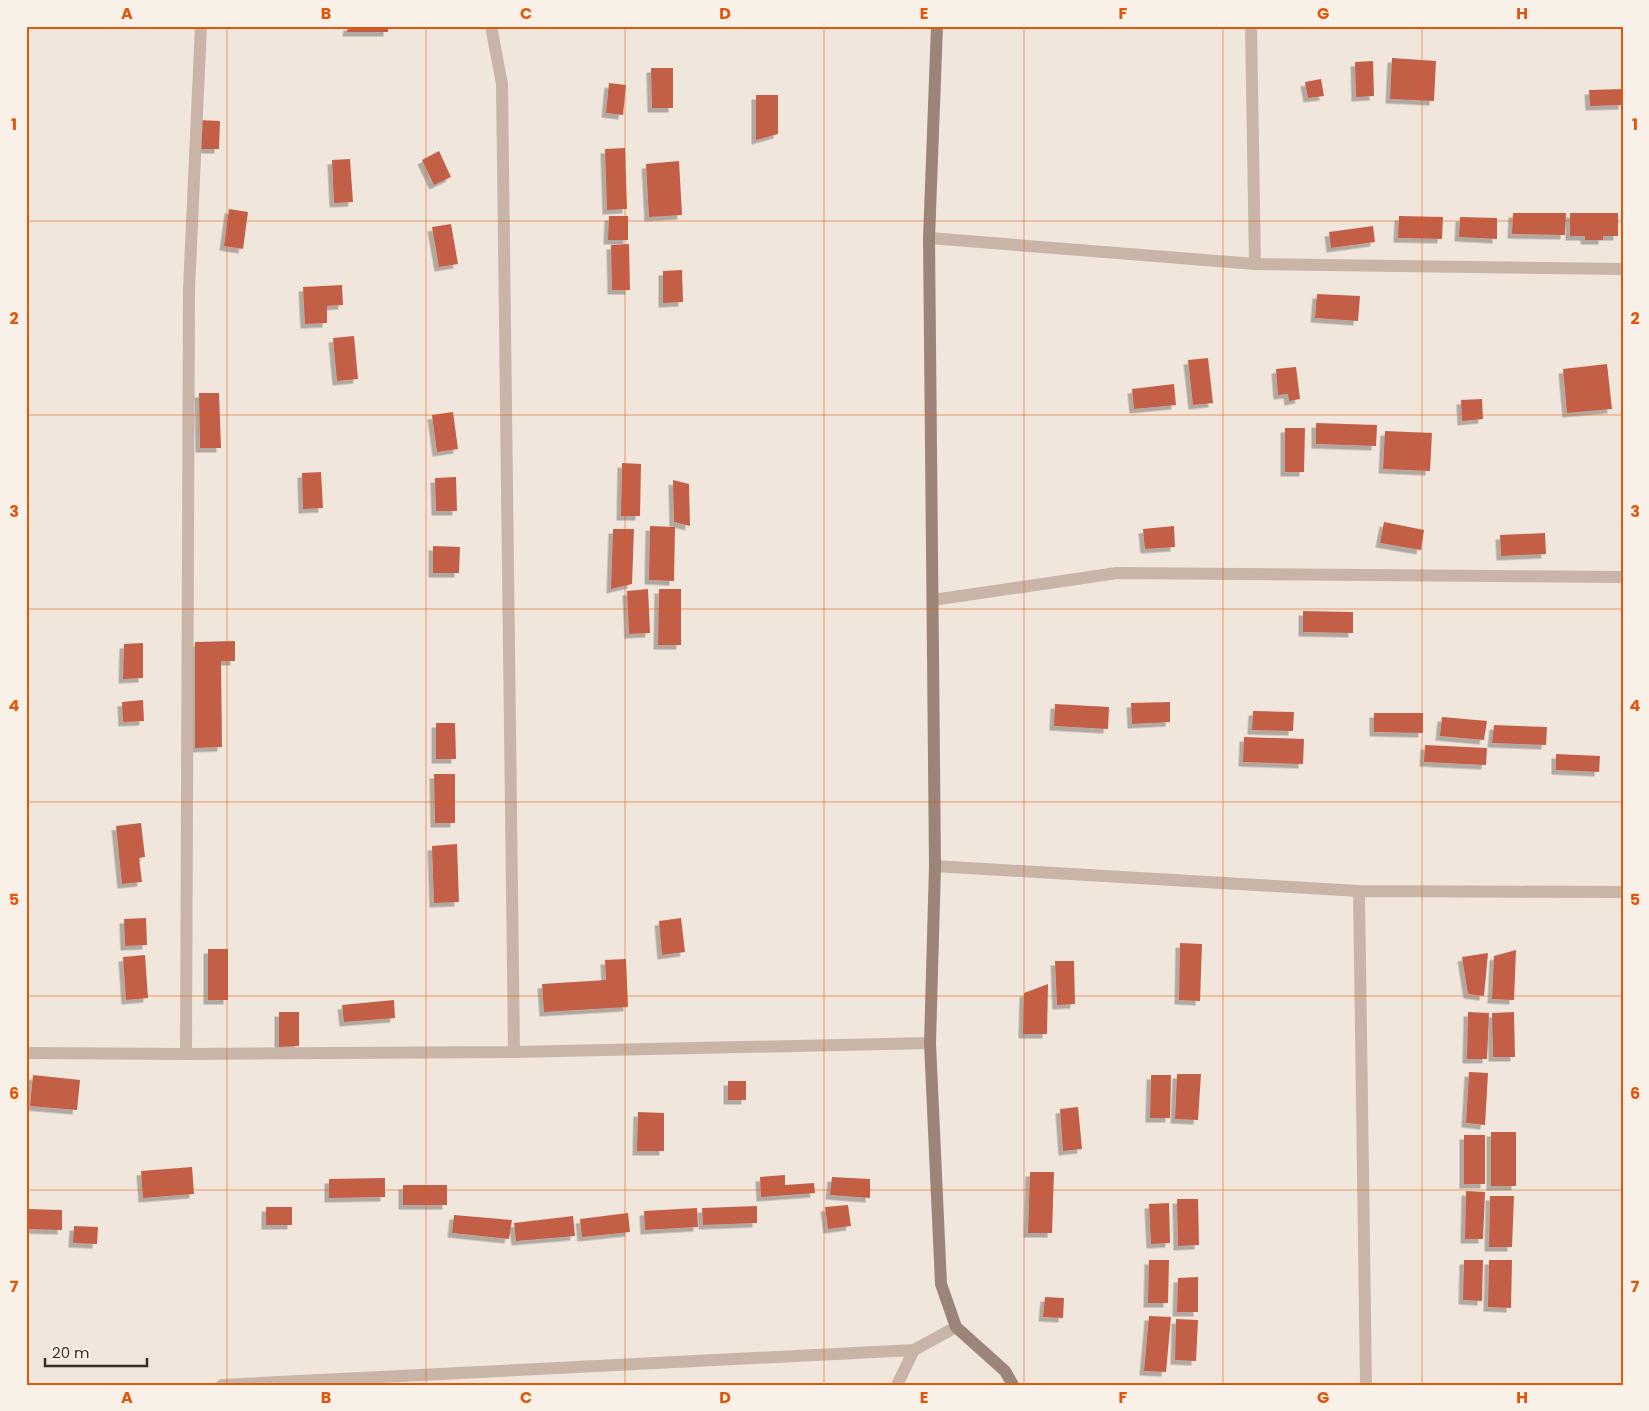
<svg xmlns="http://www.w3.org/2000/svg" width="1649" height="1411" font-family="Poppins,sans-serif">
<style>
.building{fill:#c35f47;filter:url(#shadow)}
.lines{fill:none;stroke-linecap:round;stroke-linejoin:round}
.street{stroke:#c9b5a7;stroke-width:12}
.secondary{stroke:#9d8479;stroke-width:12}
.grid{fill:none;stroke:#df570d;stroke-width:1;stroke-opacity:0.55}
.neatline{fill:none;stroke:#df570d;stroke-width:2}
.grid-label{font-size:16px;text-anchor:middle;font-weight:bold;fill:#df570d}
</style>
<defs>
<filter id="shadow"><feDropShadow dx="-4.5" dy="4.5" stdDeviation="0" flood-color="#0004"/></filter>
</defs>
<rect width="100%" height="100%" fill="#f1e6db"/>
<path class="building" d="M348,26H388V32H347Z
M1392,58L1436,61L1434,101L1390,99Z
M1373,61L1374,96L1356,97L1355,62Z
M651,68H673V108H652Z
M1321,79L1324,96L1308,98L1305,82Z
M609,83L626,85L623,115L606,113Z
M1623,89V105L1590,106L1589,90Z
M756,95H778V134L756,140Z
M198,120L220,121L219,149H197Z
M625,148L627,209L607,210L605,149Z
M439,151L451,177L434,185L422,160Z
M350,159L353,202L334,203L332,160Z
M679,161L682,215L649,217L646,164Z
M229,209L248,212L243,249L224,246Z
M1513,213H1566L1565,235L1512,234Z
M1570,213H1618V236H1603V240H1585V236H1570Z
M609,216H628V240H608Z
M1399,216L1443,217L1442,239L1398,238Z
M1460,217L1497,218V239L1459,237Z
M451,224L458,264L439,267L432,227Z
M1373,226L1375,242L1331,248L1329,232Z
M629,244L630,290H612L611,245Z
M682,270L683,302L663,303V271Z
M342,285L343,305L327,306V323L305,324L303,287Z
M1317,294L1360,296L1358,321L1315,318Z
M354,336L358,379L337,381L333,338Z
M1208,358L1213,403L1193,405L1188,360Z
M1607,364L1612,409L1567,413L1563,369Z
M1296,367L1300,399L1289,401L1288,394L1278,395L1276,369Z
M1174,384L1176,405L1134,409L1132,389Z
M199,393H219L221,448H200Z
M1482,399L1483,419L1462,421L1461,400Z
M453,412L458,449L437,452L432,415Z
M1316,423L1377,425L1376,446L1316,444Z
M1285,428H1305L1304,472H1285Z
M1385,431L1432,433L1430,471L1383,469Z
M622,463L641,464L640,516H621Z
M321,472L323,508L303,509L302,473Z
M456,477L457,511H436L435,478Z
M673,480L689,484L690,526L674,522Z
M1384,522L1424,530L1421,550L1380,543Z
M650,526L675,527L674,581L649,580Z
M1174,526L1175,547L1145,549L1143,529Z
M613,529H634L632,584L611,589Z
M1545,533L1546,554L1501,556L1500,535Z
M433,546L460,547L459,573H433Z
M648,589L650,633L629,634L627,591Z
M659,589H681V645H658Z
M1303,611L1353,612V633L1303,632Z
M235,641V661H221L222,747L195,748V642Z
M143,643V678L123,679L124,644Z
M143,700L144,721L123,722L122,702Z
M1170,702V722L1132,724L1131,703Z
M1055,704L1109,707L1108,729L1054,726Z
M1253,711L1294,712L1293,731L1252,730Z
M1374,713H1423V733L1374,732Z
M1442,717L1487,721L1484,740L1440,736Z
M436,723H455L456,759H436Z
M1494,725L1547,727L1546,745L1492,743Z
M1244,737L1304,739L1303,764L1243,762Z
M1425,745L1487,748L1486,765L1424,762Z
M1556,754L1600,756L1599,772L1556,770Z
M434,774H455V823H435Z
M141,823L145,857L139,858L142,882L122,884L116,826Z
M457,844L459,902L434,903L432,846Z
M146,918L147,945L125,946L124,919Z
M681,918L685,952L662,955L659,921Z
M1180,943L1202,944L1200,1001L1179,1000Z
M208,949H228V1000H208Z
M1516,950L1514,1000L1492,999L1494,956Z
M1488,953L1484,996L1468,994L1462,957Z
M145,955L148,998L126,1000L123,957Z
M626,959L628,1007L544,1012L542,984L606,980L605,960Z
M1055,961H1074L1075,1004L1057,1005Z
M1048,984L1047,1034H1023L1024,993Z
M394,1000L395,1018L344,1022L342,1005Z
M279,1012H299V1046L279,1047Z
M1468,1012L1489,1013L1487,1059H1467Z
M1514,1012L1515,1057H1493L1492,1013Z
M1469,1072L1488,1073L1485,1125L1466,1123Z
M1177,1074H1201L1198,1120L1175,1119Z
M33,1075L80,1080L77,1110L30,1106Z
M1151,1075H1171L1170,1118H1150Z
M728,1081H746V1100H728Z
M1078,1107L1082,1149L1063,1151L1060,1109Z
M638,1112L664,1113V1151H637Z
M1491,1132H1516V1186H1491Z
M1464,1135H1485V1184H1464Z
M192,1167L194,1194L143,1198L141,1171Z
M1030,1172H1054L1052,1233H1028Z
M785,1175V1185L814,1183L815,1193L761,1197L760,1177Z
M832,1177L870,1179V1198L830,1195Z
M385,1178V1197L329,1198V1179Z
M403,1185H447V1205H403Z
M1466,1191L1485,1192L1483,1239H1465Z
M1490,1196H1514L1512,1247H1489Z
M1177,1199H1198L1199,1245L1178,1246Z
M1169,1203L1170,1243L1151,1244L1149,1204Z
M848,1205L851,1226L828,1229L825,1207Z
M757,1206V1223L703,1225L702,1208Z
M266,1207H292V1225H266Z
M697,1208L698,1227L645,1230L644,1211Z
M26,1209L62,1210V1230L26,1229Z
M628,1213L630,1232L582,1237L580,1219Z
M454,1215L512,1220L509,1239L452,1233Z
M573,1216L575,1236L516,1241L514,1223Z
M74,1226L98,1227L97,1244L73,1243Z
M1149,1260H1169L1168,1303H1148Z
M1464,1260H1483L1482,1301L1463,1300Z
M1489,1260H1512L1511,1308L1488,1307Z
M1198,1277V1312H1177L1178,1278Z
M1045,1297L1064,1298L1063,1318L1043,1317Z
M1149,1316L1171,1317L1166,1372L1144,1371Z
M1176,1319L1198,1320L1196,1361L1175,1360Z"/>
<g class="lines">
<path class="street" d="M491,26L502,84L514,1052
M1251,26L1255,264
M929,238L1255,264L1623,269
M933,600L1117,573L1623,577
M935,866L1359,891L1623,892
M1359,891L1366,1385
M26,1053L186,1054L514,1052L930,1043
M186,1054L189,289L201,26
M222,1385L914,1350L956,1327
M897,1385L914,1350"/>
<path class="secondary" d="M937,26L929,238L935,866L930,1043L941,1284L956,1327L1005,1371L1013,1385"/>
</g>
<path class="grid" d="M227,26V1385M426,26V1385M625,26V1385M824,26V1385M1024,26V1385M1223,26V1385M1422,26V1385M26,221H1623M26,415H1623M26,609H1623M26,802H1623M26,996H1623M26,1190H1623"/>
<rect width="1649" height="1411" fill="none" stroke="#f9f0e7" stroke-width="55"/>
<path d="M45 1358v8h102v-8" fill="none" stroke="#362b28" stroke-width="2.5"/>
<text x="52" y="1358" font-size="15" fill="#362b28" stroke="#f9f0e7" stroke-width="4" paint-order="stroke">20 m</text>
<rect x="28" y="28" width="1594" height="1356" class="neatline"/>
<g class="grid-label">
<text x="127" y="19">A</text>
<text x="326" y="19">B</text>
<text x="526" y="19">C</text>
<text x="725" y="19">D</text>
<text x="924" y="19">E</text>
<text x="1123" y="19">F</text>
<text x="1323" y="19">G</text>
<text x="1522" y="19">H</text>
<text x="14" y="130">1</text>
<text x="1635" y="130">1</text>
<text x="14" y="324">2</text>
<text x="1635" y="324">2</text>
<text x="14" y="517">3</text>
<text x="1635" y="517">3</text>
<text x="14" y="711">4</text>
<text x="1635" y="711">4</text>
<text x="14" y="905">5</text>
<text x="1635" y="905">5</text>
<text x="14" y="1099">6</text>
<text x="1635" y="1099">6</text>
<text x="14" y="1292">7</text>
<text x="1635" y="1292">7</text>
<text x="127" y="1403">A</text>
<text x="326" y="1403">B</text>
<text x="526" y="1403">C</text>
<text x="725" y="1403">D</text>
<text x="924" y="1403">E</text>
<text x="1123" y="1403">F</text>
<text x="1323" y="1403">G</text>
<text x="1522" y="1403">H</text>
</g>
</svg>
